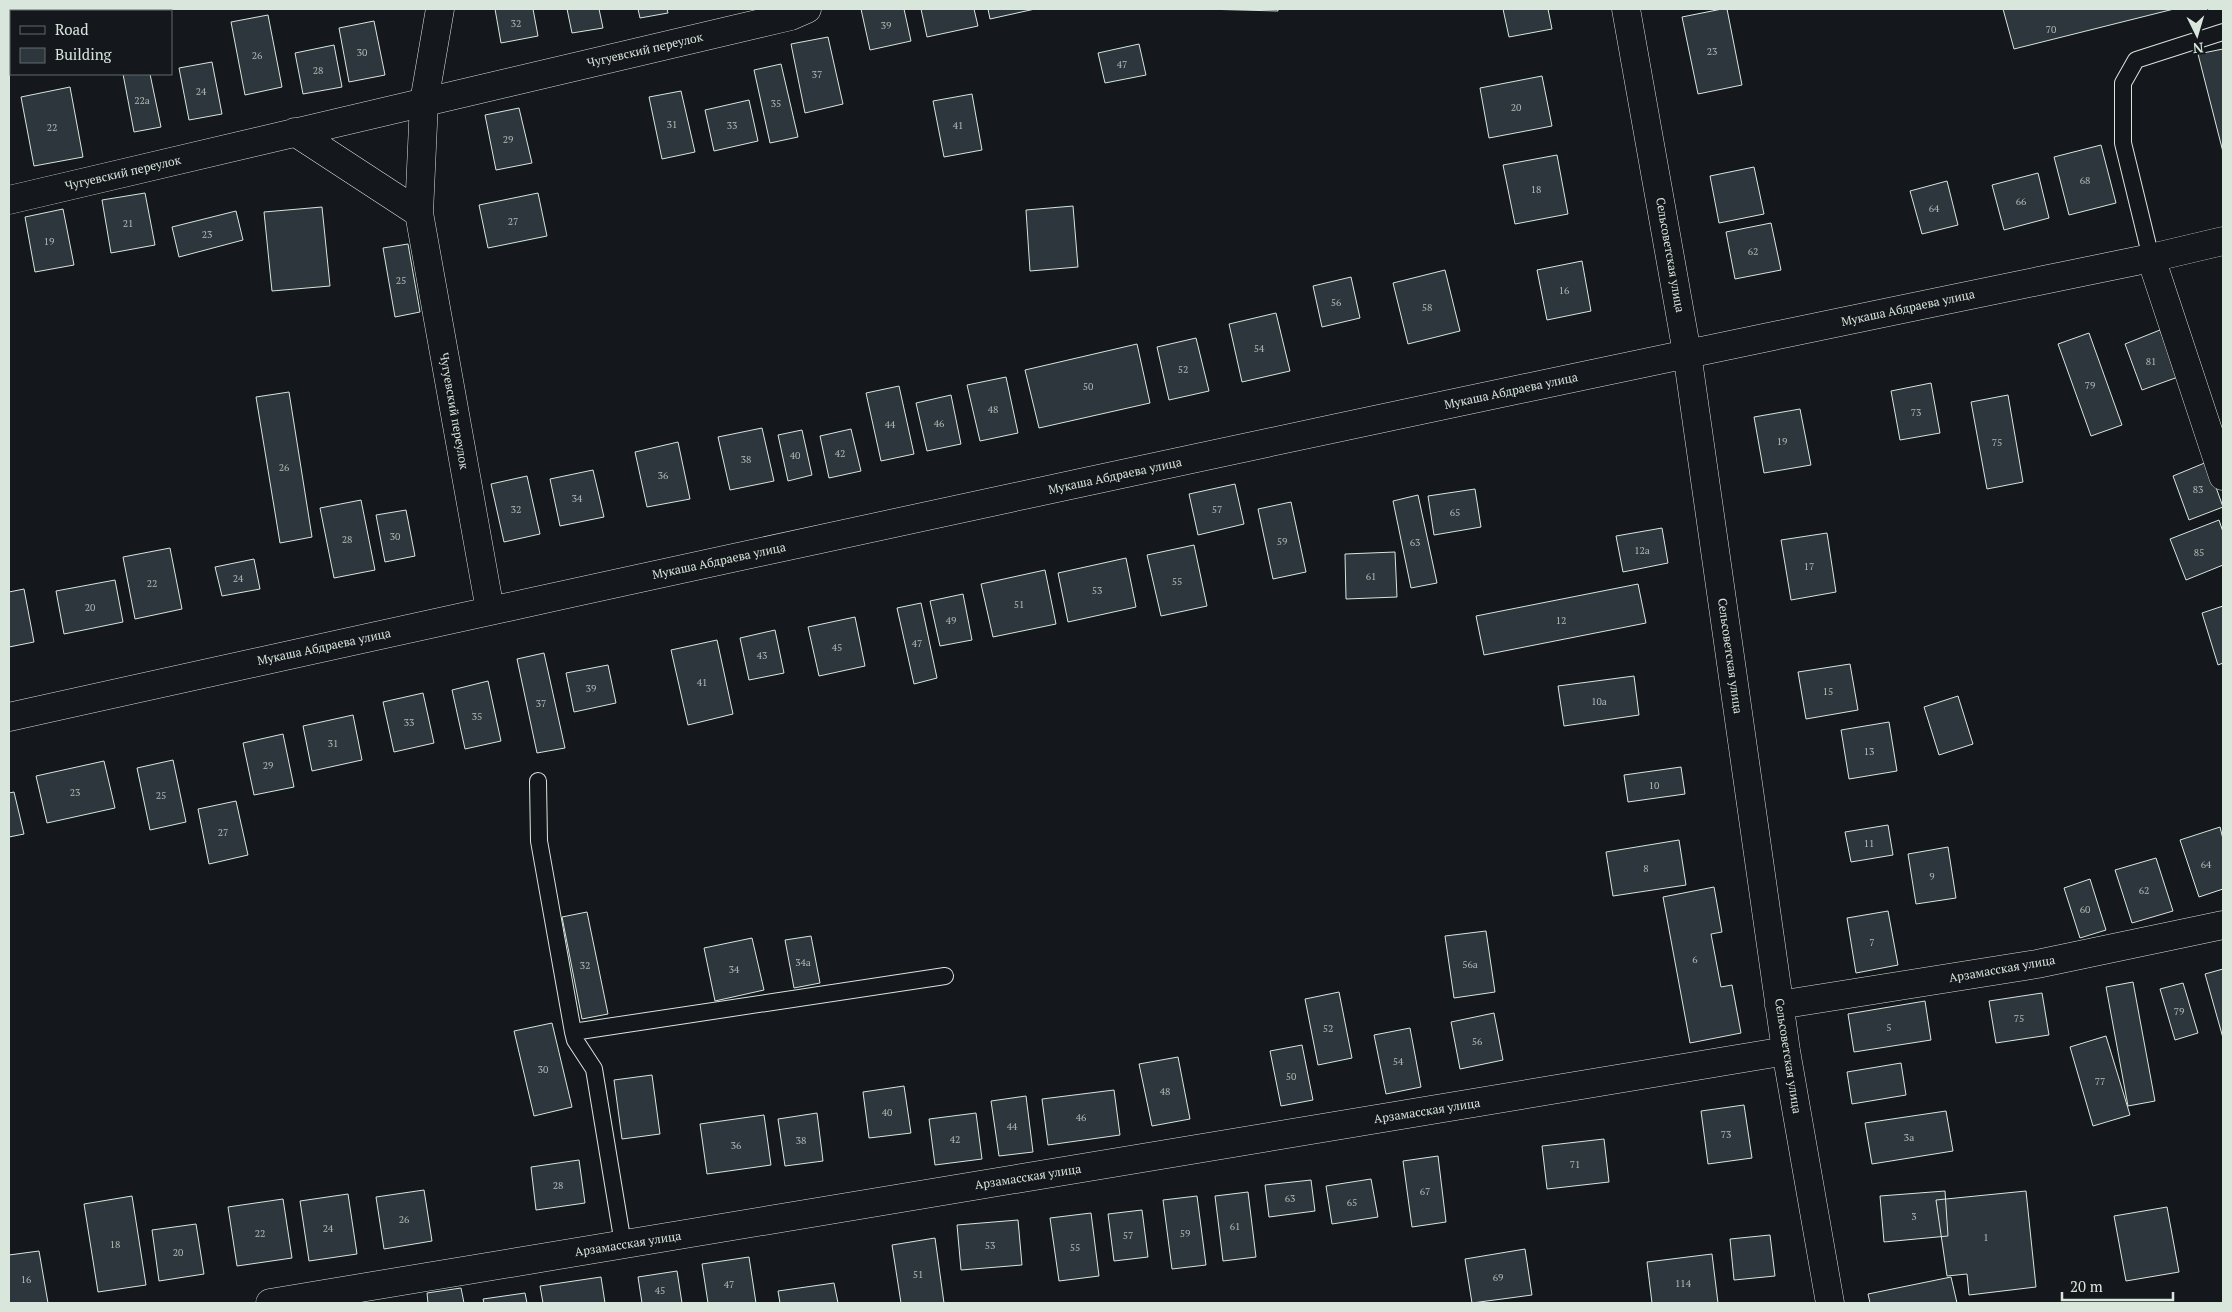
<svg xmlns="http://www.w3.org/2000/svg" width="2232" height="1312" font-family="'PT Serif',serif">
<style>
.building{fill:#2c363c;stroke:#d8e6dc}
.lines{fill:none;stroke-linecap:round;stroke-linejoin:round}
.lane-casing{stroke:#d8e6dc;stroke-width:18}
.street-casing{stroke:#d8e6dc;stroke-width:29}
.lane{stroke:#14181c;stroke-width:16}
.street{stroke:#14181c;stroke-width:28}
.labels{text-anchor:middle;stroke-width:4;stroke-linejoin:round;paint-order:stroke}
.number-label{font-size:10px;fill:#adbab4}
.street-label{font-size:12px;fill:#d8e6dc;stroke:#14181c}
</style>
<rect width="100%" height="100%" fill="#14181c"/>
<path class="building" d="M495,9H533L538,36L501,43Z
M567,9H599L603,28L572,33Z
M638,9H667L668,13L640,18Z
M861,9H904L911,41L870,50Z
M921,9H974L978,26L927,37Z
M988,9H1035L990,19Z
M1202,9H1278V11Z
M1503,9H1548L1552,29L1509,37Z
M1722,9H1727L1742,85L1698,94L1682,17Z
M2003,9H2174L2014,49Z
M268,15L282,87L245,95L231,22Z
M374,21L385,75L349,82L339,28Z
M828,37L843,104L805,113L791,44Z
M1139,44L1146,75L1105,83L1098,53Z
M334,45L342,87L303,94L295,53Z
M2223,49V152L2198,54Z
M212,62L222,114L189,120L179,68Z
M781,64L798,137L770,143L754,70Z
M123,74H150L161,127L134,132Z
M1542,76L1552,126L1489,138L1480,88Z
M70,87L83,157L34,166L21,97Z
M681,91L695,152L662,159L649,97Z
M972,94L982,150L944,157L933,101Z
M749,100L758,141L714,151L705,110Z
M519,108L532,163L496,170L485,115Z
M2101,145L2116,203L2069,215L2054,157Z
M1557,155L1568,214L1515,224L1503,165Z
M1754,167L1764,214L1719,223L1710,176Z
M2038,173L2049,218L2004,230L1992,185Z
M1947,181L1958,225L1922,234L1910,191Z
M145,193L155,245L111,253L102,200Z
M538,193L547,236L488,248L479,205Z
M1073,206L1078,267L1030,271L1026,210Z
M322,207L330,286L272,291L264,212Z
M63,209L74,265L35,272L25,217Z
M236,211L243,240L179,257L172,227Z
M1771,223L1781,270L1735,279L1726,232Z
M408,244L420,312L395,317L383,248Z
M1582,261L1591,311L1547,320L1537,270Z
M1445,270L1460,331L1408,344L1393,283Z
M1351,277L1360,318L1322,327L1313,286Z
M1276,313L1290,371L1242,382L1229,324Z
M2160,330L2178,377L2142,390L2125,344Z
M2089,333L2122,425L2091,436L2058,344Z
M1196,338L1209,391L1169,400L1157,347Z
M1137,344L1150,403L1039,428L1025,370Z
M1006,377L1018,433L980,441L967,385Z
M1931,383L1940,433L1900,440L1891,391Z
M899,386L914,454L881,461L866,393Z
M289,392L312,537L280,543L256,397Z
M951,395L961,444L927,451L916,403Z
M2008,395L2023,482L1987,489L1971,402Z
M1800,409L1811,465L1764,473L1754,417Z
M762,428L774,481L730,490L718,437Z
M851,429L861,471L829,478L820,436Z
M802,430L812,475L788,481L778,435Z
M678,442L690,499L647,507L635,452Z
M2207,462L2223,507L2189,520L2173,476Z
M593,470L604,517L560,526L550,479Z
M527,476L540,534L504,542L491,484Z
M1235,484L1244,524L1198,535L1189,494Z
M1475,489L1481,527L1434,535L1428,496Z
M1418,495L1437,583L1411,588L1393,501Z
M361,500L375,570L334,578L320,508Z
M1291,502L1306,572L1273,579L1258,509Z
M406,510L415,556L385,562L376,515Z
M2219,520L2223,532V565L2186,580L2170,539Z
M1662,528L1668,563L1623,572L1616,536Z
M1827,533L1836,592L1791,600L1781,540Z
M1194,545L1207,606L1161,616L1147,555Z
M170,548L182,609L135,619L123,557Z
M1395,552L1397,597L1346,599L1345,554Z
M1126,558L1136,607L1068,622L1058,573Z
M254,559L260,589L222,596L215,567Z
M1045,570L1056,624L993,637L981,584Z
M115,580L123,622L64,634L56,591Z
M1638,584L1646,623L1484,655L1476,616Z
M24,589L34,642L9,647V592Z
M963,594L972,640L940,646L930,601Z
M921,603L937,678L914,684L897,608Z
M2223,606V663L2218,665L2202,613Z
M855,617L865,666L819,676L808,627Z
M775,630L784,673L749,680L740,638Z
M717,640L733,714L688,725L671,650Z
M544,653L565,748L537,753L517,659Z
M1850,664L1858,710L1806,719L1798,672Z
M608,665L616,703L574,712L566,673Z
M1634,676L1639,715L1564,726L1558,686Z
M488,681L501,741L465,749L452,690Z
M423,693L434,743L394,752L383,702Z
M1958,696L1973,744L1939,755L1924,707Z
M353,715L362,760L312,771L303,726Z
M1889,722L1897,771L1849,779L1841,730Z
M283,734L294,787L254,795L243,743Z
M173,760L186,822L150,830L137,768Z
M104,761L115,808L47,823L36,776Z
M1681,767L1685,794L1628,802L1624,775Z
M14,792L24,834L9,837V793Z
M236,801L248,855L209,864L198,809Z
M1888,825L1893,855L1851,862L1845,832Z
M2220,827L2223,839V889L2199,897L2180,840Z
M1679,840L1686,885L1613,896L1606,852Z
M1948,847L1956,898L1916,904L1908,854Z
M2156,858L2173,911L2132,923L2115,870Z
M2090,879L2106,930L2080,938L2064,888Z
M1714,887L1722,932L1711,934L1721,987L1732,985L1741,1033L1690,1043L1663,897Z
M1888,911L1898,965L1856,973L1847,918Z
M587,912L608,1014L582,1019L562,917Z
M1486,931L1495,992L1454,998L1445,936Z
M811,936L820,983L794,988L785,940Z
M752,938L764,990L715,1001L704,948Z
M2223,969V1038L2205,974Z
M2133,982L2155,1101L2128,1106L2106,987Z
M2183,983L2198,1033L2175,1040L2160,989Z
M1339,992L1352,1058L1318,1065L1305,999Z
M2042,993L2049,1035L1996,1043L1989,1001Z
M1925,1001L1931,1040L1854,1052L1848,1014Z
M1494,1013L1503,1060L1460,1069L1451,1022Z
M552,1023L572,1107L534,1116L514,1031Z
M1410,1028L1421,1087L1386,1094L1374,1035Z
M2106,1036L2130,1115L2093,1126L2070,1047Z
M1302,1045L1313,1100L1281,1106L1270,1051Z
M1178,1057L1190,1119L1152,1126L1139,1064Z
M1901,1063L1906,1095L1852,1104L1847,1072Z
M652,1075L660,1134L622,1139L614,1080Z
M904,1086L911,1133L869,1138L863,1092Z
M1114,1090L1120,1135L1048,1145L1042,1099Z
M1026,1096L1033,1152L999,1156L991,1101Z
M1744,1105L1752,1158L1708,1164L1701,1111Z
M1946,1111L1953,1151L1872,1164L1865,1123Z
M817,1113L823,1161L785,1166L778,1119Z
M976,1113L982,1159L935,1165L929,1119Z
M764,1115L771,1165L707,1174L700,1124Z
M1604,1139L1609,1182L1547,1189L1542,1146Z
M1438,1156L1446,1222L1412,1227L1403,1161Z
M579,1160L585,1203L536,1210L531,1167Z
M1371,1179L1378,1217L1332,1224L1326,1186Z
M1311,1180L1315,1211L1269,1217L1265,1185Z
M424,1190L432,1241L384,1249L376,1197Z
M1945,1191L1948,1236L1884,1242L1880,1196Z
M2026,1191L2036,1287L1969,1295L1967,1274L1947,1276L1936,1200Z
M1248,1192L1256,1257L1223,1261L1215,1196Z
M348,1194L357,1254L309,1261L300,1201Z
M132,1196L146,1285L98,1292L84,1204Z
M1197,1196L1206,1265L1172,1269L1163,1200Z
M283,1199L292,1258L237,1266L228,1207Z
M2167,1207L2179,1272L2126,1281L2114,1216Z
M1142,1210L1148,1257L1114,1261L1108,1214Z
M1091,1213L1099,1276L1059,1281L1050,1218Z
M1018,1220L1022,1265L961,1270L957,1225Z
M196,1224L204,1274L159,1281L152,1230Z
M1770,1235L1775,1276L1734,1280L1730,1239Z
M935,1238L944,1303H901L892,1245Z
M1525,1249L1532,1295L1472,1303L1465,1259Z
M39,1251L48,1303H9V1255Z
M1712,1254L1718,1303H1652L1647,1262Z
M749,1257L756,1303H708L702,1264Z
M677,1271L682,1303H642L638,1277Z
M601,1277L605,1303H543L540,1286Z
M1951,1277L1957,1303H1870L1868,1294Z
M834,1283L838,1303H780L778,1291Z
M461,1288L464,1303H428L427,1293Z
M525,1293L527,1303H484L483,1299Z"/>
<g class="lines">
<g class="lane-casing">
<path id="lane" d="M2151,258L2123,143V83L2136,60L2223,32
M538,781L539,841L573,1032L575,1040L594,1069L623,1244
M573,1032L945,976"/>
</g>
<g class="street-casing">
<path id="street" d="M1626,9L1687,353L1786,1051L1830,1303
M295,132L419,213L490,610
M9,200L791,16L807,9
M419,213L424,102L440,9
M2151,258L2223,476
M9,717C722,559 1436,404 2151,258L2223,241
M1779,1005L2037,964L2223,925
M270,1303L1786,1051"/>
</g>
<use href="#lane" class="lane"/>
<use href="#street" class="street"/>
</g>
<g class="labels">
<g class="number-label">
<text x="516" y="27">32</text>
<text x="886" y="29">39</text>
<text x="2051" y="33">70</text>
<text x="1712" y="55">23</text>
<text x="362" y="56">30</text>
<text x="257" y="59">26</text>
<text x="1122" y="68">47</text>
<text x="318" y="74">28</text>
<text x="817" y="78">37</text>
<text x="201" y="95">24</text>
<text x="142" y="104">22a</text>
<text x="776" y="107">35</text>
<text x="1516" y="111">20</text>
<text x="672" y="128">31</text>
<text x="732" y="129">33</text>
<text x="958" y="129">41</text>
<text x="52" y="131">22</text>
<text x="508" y="143">29</text>
<text x="2085" y="184">68</text>
<text x="1536" y="193">18</text>
<text x="2021" y="205">66</text>
<text x="1934" y="212">64</text>
<text x="513" y="225">27</text>
<text x="128" y="227">21</text>
<text x="207" y="238">23</text>
<text x="49" y="245">19</text>
<text x="1753" y="255">62</text>
<text x="401" y="284">25</text>
<text x="1564" y="294">16</text>
<text x="1336" y="306">56</text>
<text x="1427" y="311">58</text>
<text x="1259" y="352">54</text>
<text x="2151" y="365">81</text>
<text x="1183" y="373">52</text>
<text x="2090" y="389">79</text>
<text x="1088" y="390">50</text>
<text x="993" y="413">48</text>
<text x="1916" y="416">73</text>
<text x="939" y="427">46</text>
<text x="890" y="428">44</text>
<text x="1782" y="445">19</text>
<text x="1997" y="446">75</text>
<text x="840" y="457">42</text>
<text x="795" y="459">40</text>
<text x="746" y="463">38</text>
<text x="284" y="471">26</text>
<text x="663" y="479">36</text>
<text x="2198" y="493">83</text>
<text x="577" y="502">34</text>
<text x="516" y="513">32</text>
<text x="1217" y="513">57</text>
<text x="1455" y="516">65</text>
<text x="395" y="540">30</text>
<text x="347" y="543">28</text>
<text x="1282" y="545">59</text>
<text x="1415" y="546">63</text>
<text x="1642" y="554">12a</text>
<text x="2199" y="556">85</text>
<text x="1809" y="570">17</text>
<text x="1371" y="580">61</text>
<text x="238" y="582">24</text>
<text x="1177" y="585">55</text>
<text x="152" y="587">22</text>
<text x="1097" y="594">53</text>
<text x="1019" y="608">51</text>
<text x="90" y="611">20</text>
<text x="951" y="624">49</text>
<text x="1561" y="624">12</text>
<text x="917" y="647">47</text>
<text x="837" y="651">45</text>
<text x="762" y="659">43</text>
<text x="702" y="686">41</text>
<text x="591" y="692">39</text>
<text x="1828" y="695">15</text>
<text x="1599" y="705">10a</text>
<text x="541" y="707">37</text>
<text x="477" y="720">35</text>
<text x="409" y="726">33</text>
<text x="333" y="747">31</text>
<text x="1869" y="755">13</text>
<text x="268" y="769">29</text>
<text x="1654" y="789">10</text>
<text x="75" y="796">23</text>
<text x="161" y="799">25</text>
<text x="223" y="836">27</text>
<text x="1869" y="847">11</text>
<text x="2206" y="868">64</text>
<text x="1646" y="872">8</text>
<text x="1932" y="880">9</text>
<text x="2144" y="894">62</text>
<text x="2085" y="913">60</text>
<text x="1872" y="946">7</text>
<text x="1695" y="963">6</text>
<text x="803" y="966">34a</text>
<text x="1470" y="968">56a</text>
<text x="585" y="969">32</text>
<text x="734" y="973">34</text>
<text x="2179" y="1015">79</text>
<text x="2019" y="1022">75</text>
<text x="1889" y="1031">5</text>
<text x="1328" y="1032">52</text>
<text x="1477" y="1045">56</text>
<text x="1398" y="1065">54</text>
<text x="543" y="1073">30</text>
<text x="1291" y="1080">50</text>
<text x="2100" y="1085">77</text>
<text x="1165" y="1095">48</text>
<text x="887" y="1116">40</text>
<text x="1081" y="1121">46</text>
<text x="1012" y="1130">44</text>
<text x="1726" y="1138">73</text>
<text x="1909" y="1141">3а</text>
<text x="955" y="1143">42</text>
<text x="801" y="1144">38</text>
<text x="736" y="1149">36</text>
<text x="1575" y="1168">71</text>
<text x="558" y="1189">28</text>
<text x="1425" y="1195">67</text>
<text x="1290" y="1202">63</text>
<text x="1352" y="1206">65</text>
<text x="1914" y="1220">3</text>
<text x="404" y="1223">26</text>
<text x="1235" y="1230">61</text>
<text x="328" y="1232">24</text>
<text x="260" y="1237">22</text>
<text x="1185" y="1237">59</text>
<text x="1128" y="1239">57</text>
<text x="1986" y="1241">1</text>
<text x="115" y="1248">18</text>
<text x="990" y="1249">53</text>
<text x="1075" y="1251">55</text>
<text x="178" y="1256">20</text>
<text x="918" y="1278">51</text>
<text x="1498" y="1281">69</text>
<text x="26" y="1283">16</text>
<text x="1683" y="1287">114</text>
<text x="729" y="1288">47</text>
<text x="660" y="1294">45</text>
</g>
<g class="street-label">
<text transform="translate(645 50) rotate(-13)" y="4">Чугуевский переулок</text>
<text transform="translate(123 173) rotate(-13)" y="4">Чугуевский переулок</text>
<text transform="translate(1670 255) rotate(80)" y="4">Сельсоветская улица</text>
<text transform="translate(1908 308) rotate(-12)" y="4">Мукаша Абдраева улица</text>
<text transform="translate(1511 391) rotate(-12)" y="4">Мукаша Абдраева улица</text>
<text transform="translate(454 411) rotate(80)" y="4">Чугуевский переулок</text>
<text transform="translate(1115 476) rotate(-12)" y="4">Мукаша Абдраева улица</text>
<text transform="translate(719 561) rotate(-12)" y="4">Мукаша Абдраева улица</text>
<text transform="translate(324 647) rotate(-12)" y="4">Мукаша Абдраева улица</text>
<text transform="translate(1730 656) rotate(82)" y="4">Сельсоветская улица</text>
<text transform="translate(2002 969) rotate(-10)" y="4">Арзамасская улица</text>
<text transform="translate(1788 1056) rotate(81)" y="4">Сельсоветская улица</text>
<text transform="translate(1427 1111) rotate(-9)" y="4">Арзамасская улица</text>
<text transform="translate(1028 1177) rotate(-9)" y="4">Арзамасская улица</text>
<text transform="translate(628 1244) rotate(-9)" y="4">Арзамасская улица</text>
</g>
</g>
<rect width="2232" height="1312" fill="none" stroke="#d8e6dc" stroke-width="20"/>
<rect x="10" y="10" width="162" height="65" fill="#14181c" stroke="#626a69"/>
<rect x="20" y="26" width="25" height="8" fill="#14181c" stroke="#626a69"/>
<text x="55" y="35" font-size="15" fill="#d8e6dc">Road</text>
<rect x="20" y="48" width="25" height="15" fill="#2c363c" stroke="#626a69"/>
<text x="55" y="60" font-size="15" fill="#d8e6dc">Building</text>
<g transform="translate(2197 35) rotate(175)" stroke="#14181c" stroke-width="4" paint-order="stroke">
<path d="M0-4L9 19L0 12L-9 19Z" fill="#d8e6dc"/>
<text y="-8" font-size="14" font-weight="bold" text-anchor="middle" fill="#d8e6dc">N</text>
</g>
<path d="M2062 1292v8h111v-8" fill="none" stroke="#d8e6dc" stroke-width="2.5"/>
<text x="2070" y="1292" font-size="15" fill="#d8e6dc" stroke="#14181c" stroke-width="4" paint-order="stroke">20 m</text>
</svg>
